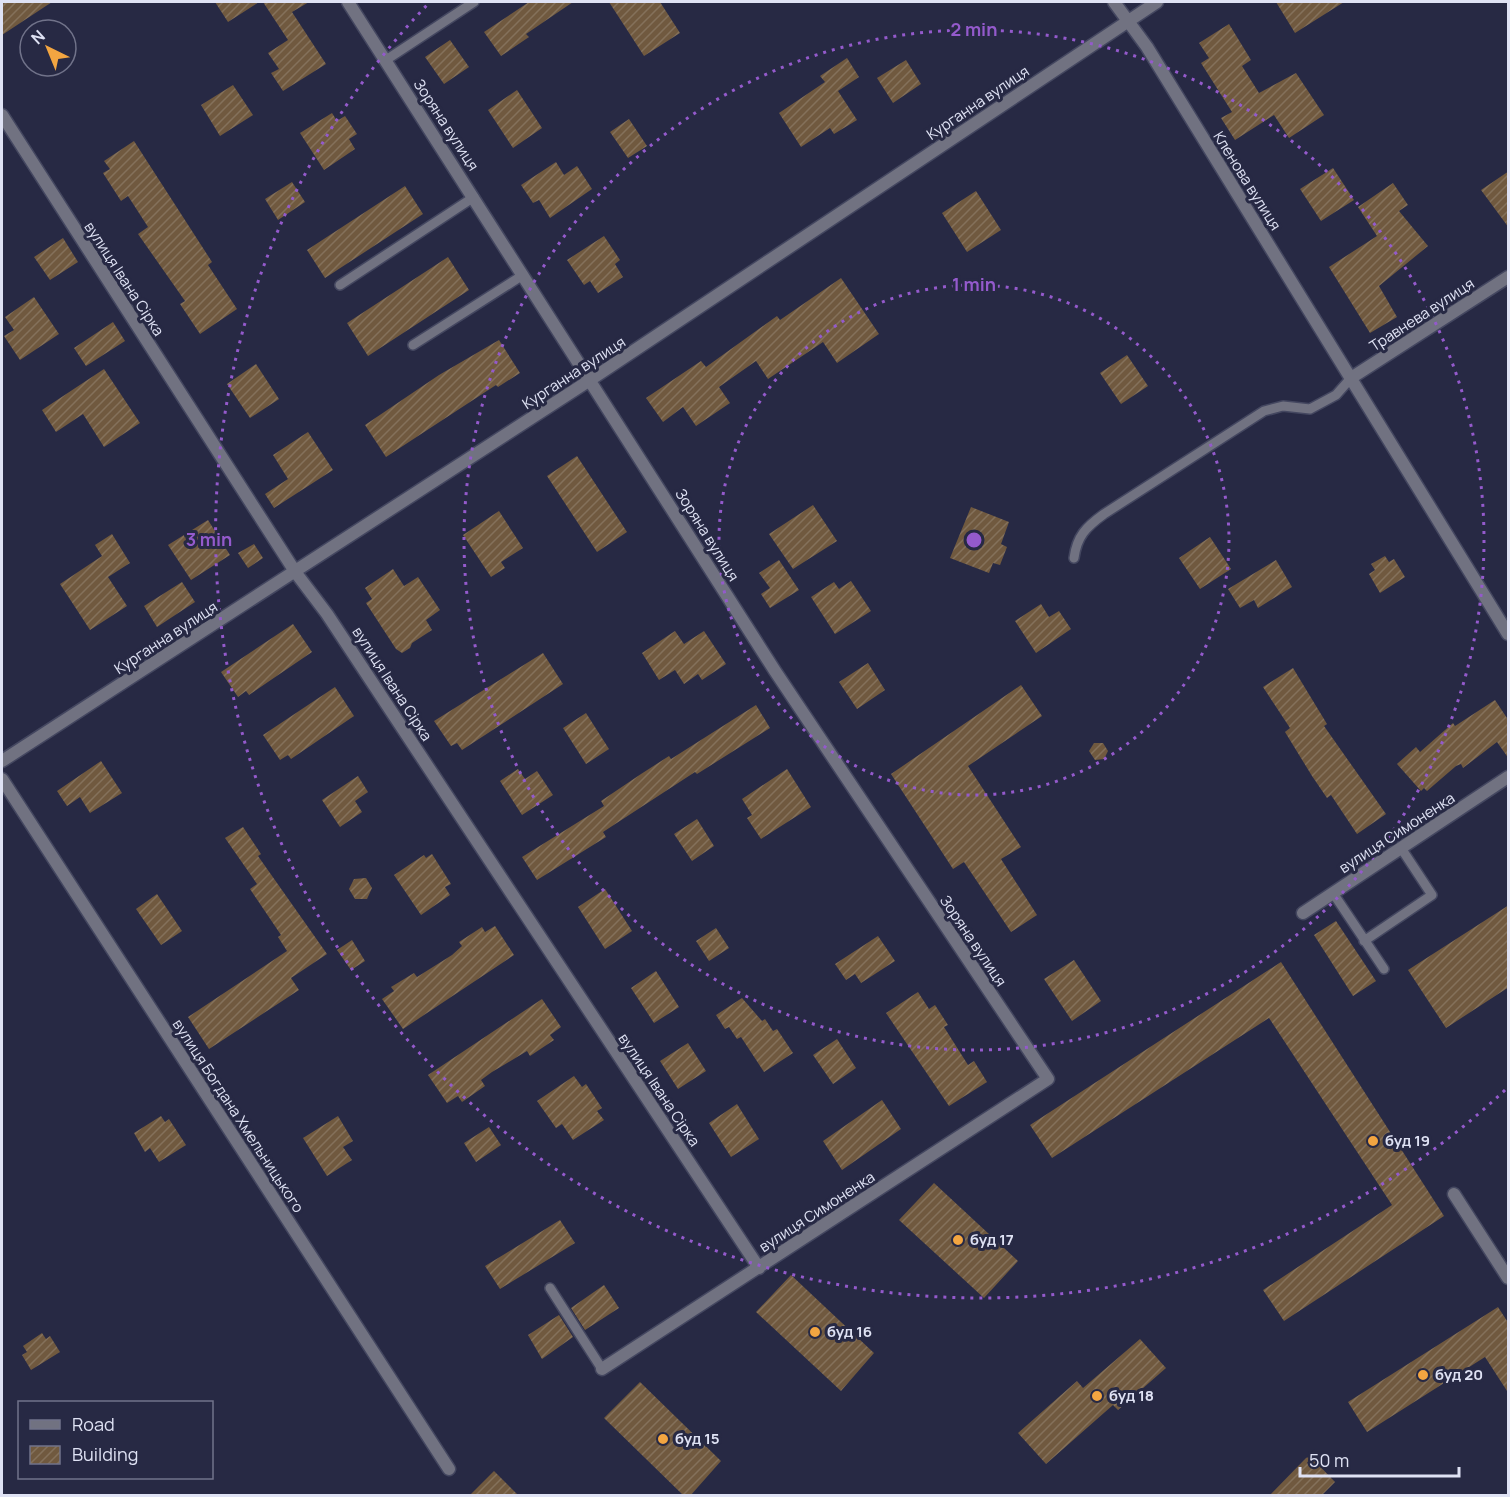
<svg xmlns="http://www.w3.org/2000/svg" width="1510" height="1497" font-family="Manrope,sans-serif">
<style>
.building{fill:url(#building-hatch)}
.lines{fill:none;stroke-linecap:round;stroke-linejoin:round}
.service-casing{stroke:#444760;stroke-width:12}
.minor-casing{stroke:#444760;stroke-width:15}
.service{stroke:#717281;stroke-width:9}
.minor{stroke:#717281;stroke-width:12}
.ring{fill:none;stroke:#945acc;stroke-width:3;stroke-dasharray:3 6}
.poi-dot{fill:#f2a541;stroke:#272944;stroke-width:2}
.labels{text-anchor:middle;stroke-width:6;stroke-linejoin:round;paint-order:stroke}
.street-label{font-size:15px;fill:#dfe2f4;stroke:#272944}
.poi-label{font-size:15px;font-weight:bold;fill:#dfe2f4;stroke:#272944;text-anchor:start}
.centre{fill:#945acc;stroke:#272944;stroke-width:3}
.ring-label{font-size:18px;text-anchor:middle;font-weight:bold;fill:#945acc;stroke:#272944;stroke-width:6;stroke-linejoin:round;paint-order:stroke}
</style>
<defs>
<pattern id="building-hatch" width="6" height="6" patternUnits="userSpaceOnUse" patternTransform="scale(1.5)"><rect width="6" height="6" fill="#70593f"/><path d="M-1 1l2-2M0 6l6-6M5 7l2-2" fill="none" stroke="#84715b"/></pattern>
</defs>
<rect width="100%" height="100%" fill="#272944"/>
<path class="building" d="M2,2H52L2,35Z
M215,2H259L228,22Z
M263,2H309L292,12L326,64L283,91L271,73L279,69L268,53L288,40Z
M529,2H573L526,34L529,37L501,56L484,32Z
M609,2H660L680,33L644,56Z
M1276,2H1344L1295,33Z
M1229,24L1251,60L1242,66L1259,93L1296,73L1324,115L1289,138L1274,115L1235,140L1221,118L1232,112L1201,63L1209,58L1199,43Z
M450,40L469,67L444,84L425,57Z
M847,58L859,77L838,91L857,120L834,134L830,128L801,147L779,113L825,82L820,76Z
M906,60L921,84L893,103L877,78Z
M233,85L253,115L220,136L201,105Z
M517,90L542,128L513,148L488,110Z
M332,113L337,121L345,116L357,134L349,139L355,149L324,170L300,133Z
M629,119L647,146L628,158L610,132Z
M134,141L212,262L208,265L237,309L200,334L180,304L185,301L138,234L148,227L128,196L121,201L103,173L110,169L104,161Z
M556,162L564,175L577,166L592,189L550,218L539,200L533,203L521,185Z
M1333,168L1354,200L1321,221L1300,189Z
M1509,171V228L1481,190Z
M292,182L305,202L278,220L265,199Z
M1393,183L1408,205L1399,211L1428,246L1379,286L1397,317L1370,333L1329,267L1377,236L1358,207Z
M405,186L423,214L325,278L307,250Z
M976,191L1001,230L967,252L942,213Z
M604,236L620,260L615,264L623,277L598,293L590,281L584,285L567,260Z
M63,238L78,262L50,280L34,257Z
M448,257L469,290L368,356L347,323Z
M841,278L879,334L837,363L823,342L768,379L756,361L719,387L730,403L696,426L683,407L663,422L646,398L701,361L706,367L777,316L780,320Z
M34,297L59,334L20,360L4,336L14,330L5,317Z
M113,322L125,341L86,366L74,348Z
M499,340L520,373L498,387L496,385L386,457L365,425L439,375Z
M1127,355L1148,386L1121,404L1100,373Z
M256,364L279,399L250,418L227,384Z
M104,369L140,423L104,447L83,414L56,432L42,410Z
M308,432L333,470L274,508L265,494L288,479L273,455Z
M577,456L627,532L597,552L547,476Z
M813,505L837,541L793,569L769,534Z
M971,507L1009,522L1001,544L1007,547L1000,565L993,563L989,573L950,558Z
M499,511L523,548L501,562L505,568L491,577L463,535Z
M208,520L230,555L191,580L168,545Z
M112,534L130,563L108,577L127,606L90,630L60,584L102,556L95,545Z
M1210,537L1231,569L1200,589L1179,558Z
M254,544L263,558L248,568L238,553Z
M1385,556L1389,562L1394,559L1405,577L1380,593L1369,574L1375,570L1371,564Z
M779,560L799,590L770,608L761,594L770,588L759,573Z
M1276,560L1292,587L1258,608L1254,600L1240,608L1228,589Z
M393,569L404,586L418,577L440,610L426,620L432,630L412,643L410,648L402,653L396,649L366,603L372,599L365,588Z
M851,581L871,611L835,634L811,597L834,582L839,589Z
M182,582L195,602L157,627L144,606Z
M1041,604L1049,617L1059,611L1071,629L1036,653L1015,621Z
M293,624L312,652L249,695L246,691L238,697L221,672Z
M675,631L684,644L704,631L726,664L702,680L698,674L684,684L675,670L659,680L642,653Z
M543,653L563,684L462,750L457,743L451,746L434,721Z
M868,663L885,690L857,709L839,682Z
M1293,668L1327,724L1324,726L1386,814L1357,834L1331,795L1327,798L1312,776L1285,732L1290,728L1263,687Z
M1021,685L1042,716L968,766L1021,847L1001,859L1037,915L1011,932L964,862L953,869L891,774Z
M335,687L354,716L291,759L288,755L280,760L263,735Z
M1495,700L1509,721V759L1497,742L1463,768L1461,764L1456,766L1427,791L1424,788L1421,791L1397,764L1416,747L1420,752L1453,723L1455,726Z
M756,705L770,728L697,774L695,772L603,832L606,837L537,880L522,857L604,806L601,801L641,774L669,756L671,759Z
M586,713L609,749L586,764L563,728Z
M1094,743H1103L1108,751L1104,759L1095,760L1089,751Z
M101,761L122,793L90,813L80,797L67,806L57,791Z
M518,769L525,779L537,771L553,795L522,815L500,781Z
M787,769L811,807L761,839L747,818L752,815L742,799Z
M358,776L368,792L355,801L362,812L340,827L322,800Z
M697,819L714,846L692,861L674,834Z
M243,827L261,854L258,856L327,954L291,978L299,990L209,1049L188,1017L287,951L278,937L281,935L250,889L257,884L225,838Z
M432,854L451,884L445,887L450,895L421,915L394,875L424,855L426,858Z
M366,878L372,888L367,899H355L349,889L354,879Z
M605,889L632,931L605,949L578,907Z
M157,894L182,931L161,945L136,909Z
M1509,905V987L1446,1028L1408,970Z
M1336,921L1376,981L1353,996L1314,935Z
M495,926L514,955L403,1029L382,999L394,991L391,987L414,973L417,977L452,955L462,946L459,942L482,927L485,932Z
M716,928L729,948L709,961L696,941Z
M878,936L895,961L861,983L855,974L846,980L835,964Z
M352,940L365,961L351,970L337,950Z
M1074,960L1101,1001L1072,1021L1044,979Z
M1281,962L1444,1216L1284,1321L1263,1290L1392,1205L1269,1018L1052,1158L1030,1125Z
M656,971L679,1007L654,1023L631,988Z
M918,992L929,1009L935,1005L948,1025L944,1027L968,1065L974,1061L987,1082L949,1106L886,1013Z
M742,998L762,1021L765,1019L773,1031L777,1029L793,1053L764,1072L741,1037L737,1039L729,1027L725,1029L716,1015Z
M542,999L561,1027L550,1035L554,1040L530,1056L527,1051L492,1072L481,1080L485,1086L462,1102L458,1096L447,1103L428,1075Z
M837,1039L856,1068L833,1084L813,1055Z
M688,1043L706,1071L678,1089L660,1061Z
M574,1076L582,1087L586,1084L602,1108L597,1111L604,1120L573,1140L562,1124L556,1128L537,1101Z
M882,1100L901,1129L842,1170L823,1141Z
M737,1104L759,1139L731,1157L709,1123Z
M161,1116L165,1122L169,1119L186,1145L159,1162L150,1148L145,1152L134,1133Z
M338,1116L353,1141L343,1147L352,1160L327,1176L303,1138Z
M489,1127L501,1145L476,1162L464,1143Z
M934,1183L1018,1261L984,1298L899,1220Z
M560,1220L575,1243L500,1289L485,1266Z
M791,1275L874,1353L841,1391L756,1312Z
M604,1285L619,1308L585,1330L571,1308Z
M1498,1307L1509,1324V1394L1485,1357L1367,1432L1348,1402Z
M559,1315L573,1337L542,1359L528,1335Z
M42,1333L46,1339L50,1336L60,1352L31,1370L22,1355L27,1352L23,1346Z
M1140,1339L1166,1368L1118,1410L1113,1405L1046,1464L1018,1433L1077,1381L1083,1388Z
M640,1382L721,1461L690,1496H684L604,1418Z
M1309,1455L1335,1482L1321,1496H1269Z
M494,1471L519,1496H469Z"/>
<g class="lines">
<g class="service-casing">
<path id="service" d="M386,60L474,2
M340,285L474,197
M413,345L523,275
M1074,558C1077,536 1086,527 1104,514L1264,411L1283,406L1310,409L1336,395L1351,378
M1333,893L1384,969
M1364,941L1432,895L1401,848
M550,1288L602,1369"/>
</g>
<g class="minor-casing">
<path id="minor" d="M348,2L775,671L1048,1079L602,1369
M1114,2L1147,47L1508,634
M2,115L296,573L327,614L759,1268
M1351,378L1508,277
M2,761L590,380L1157,2
M2,779L449,1469
M1303,913L1508,777
M1454,1194L1508,1278"/>
</g>
<use href="#service" class="service"/>
<use href="#minor" class="minor"/>
</g>
<g class="ring">
<circle cx="974" cy="540" r="255"/>
<circle cx="974" cy="540" r="510"/>
<path d="M1505 1090A765 765 0 0 1 428 4"/>
</g>
<g class="poi-dot">
<circle cx="1373" cy="1141" r="6"/>
<circle cx="958" cy="1240" r="6"/>
<circle cx="815" cy="1332" r="6"/>
<circle cx="1423" cy="1375" r="6"/>
<circle cx="1097" cy="1396" r="6"/>
<circle cx="663" cy="1439" r="6"/>
</g>
<g class="labels">
<g class="street-label">
<text transform="translate(978 103) rotate(-34)" y="5">Курганна вулиця</text>
<text transform="translate(446 125) rotate(57)" y="5">Зоряна вулиця</text>
<text transform="translate(1247 181) rotate(58)" y="5">Кленова вулиця</text>
<text transform="translate(124 279) rotate(57)" y="5">вулиця Івана Сірка</text>
<text transform="translate(1422 315) rotate(-33)" y="5">Травнева вулиця</text>
<text transform="translate(574 373) rotate(-33)" y="5">Курганна вулиця</text>
<text transform="translate(707 535) rotate(58)" y="5">Зоряна вулиця</text>
<text transform="translate(166 638) rotate(-33)" y="5">Курганна вулиця</text>
<text transform="translate(392 684) rotate(57)" y="5">вулиця Івана Сірка</text>
<text transform="translate(1397 833) rotate(-33)" y="5">вулиця Симоненка</text>
<text transform="translate(973 941) rotate(56)" y="5">Зоряна вулиця</text>
<text transform="translate(659 1090) rotate(56)" y="5">вулиця Івана Сірка</text>
<text transform="translate(238 1116) rotate(57)" y="5">вулиця Богдана Хмельницького</text>
<text transform="translate(817 1212) rotate(-33)" y="5">вулиця Симоненка</text>
</g>
<g class="poi-label">
<text x="1385" y="1146">буд 19</text>
<text x="970" y="1245">буд 17</text>
<text x="827" y="1337">буд 16</text>
<text x="1435" y="1380">буд 20</text>
<text x="1109" y="1401">буд 18</text>
<text x="675" y="1444">буд 15</text>
</g>
</g>
<circle cx="974" cy="540" r="9" class="centre"/>
<g class="ring-label">
<text x="974" y="36">2 min</text>
<text x="974" y="291">1 min</text>
<text x="209" y="546">3 min</text>
</g>
<rect width="1510" height="1497" fill="none" stroke="#dfe2f4" stroke-width="6"/>
<rect x="18" y="1401" width="195" height="78" fill="#272944" stroke="#71738a" stroke-width="1.5"/>
<rect x="30" y="1420" width="30" height="9" fill="#717281" stroke="#71738a" stroke-width="1.5"/>
<text x="72" y="1431" font-size="18" fill="#dfe2f4">Road</text>
<rect x="30" y="1446" width="30" height="18" fill="url(#building-hatch)" stroke="#71738a" stroke-width="1.5"/>
<text x="72" y="1461" font-size="18" fill="#dfe2f4">Building</text>
<g transform="translate(48 48) rotate(317)"><circle r="28" fill="#272944" stroke="#71738a" stroke-width="1.5"/>
<path d="M0-4.5L10 22L0 15L-10 22Z" fill="#f2a541"/>
<text y="-9" font-size="16" font-weight="bold" text-anchor="middle" fill="#dfe2f4">N</text>
</g>
<path d="M1300 1467v9h159v-9" fill="none" stroke="#dfe2f4" stroke-width="3"/>
<text x="1309" y="1467" font-size="18" fill="#dfe2f4" stroke="#272944" stroke-width="4.5" paint-order="stroke">50 m</text>
</svg>
